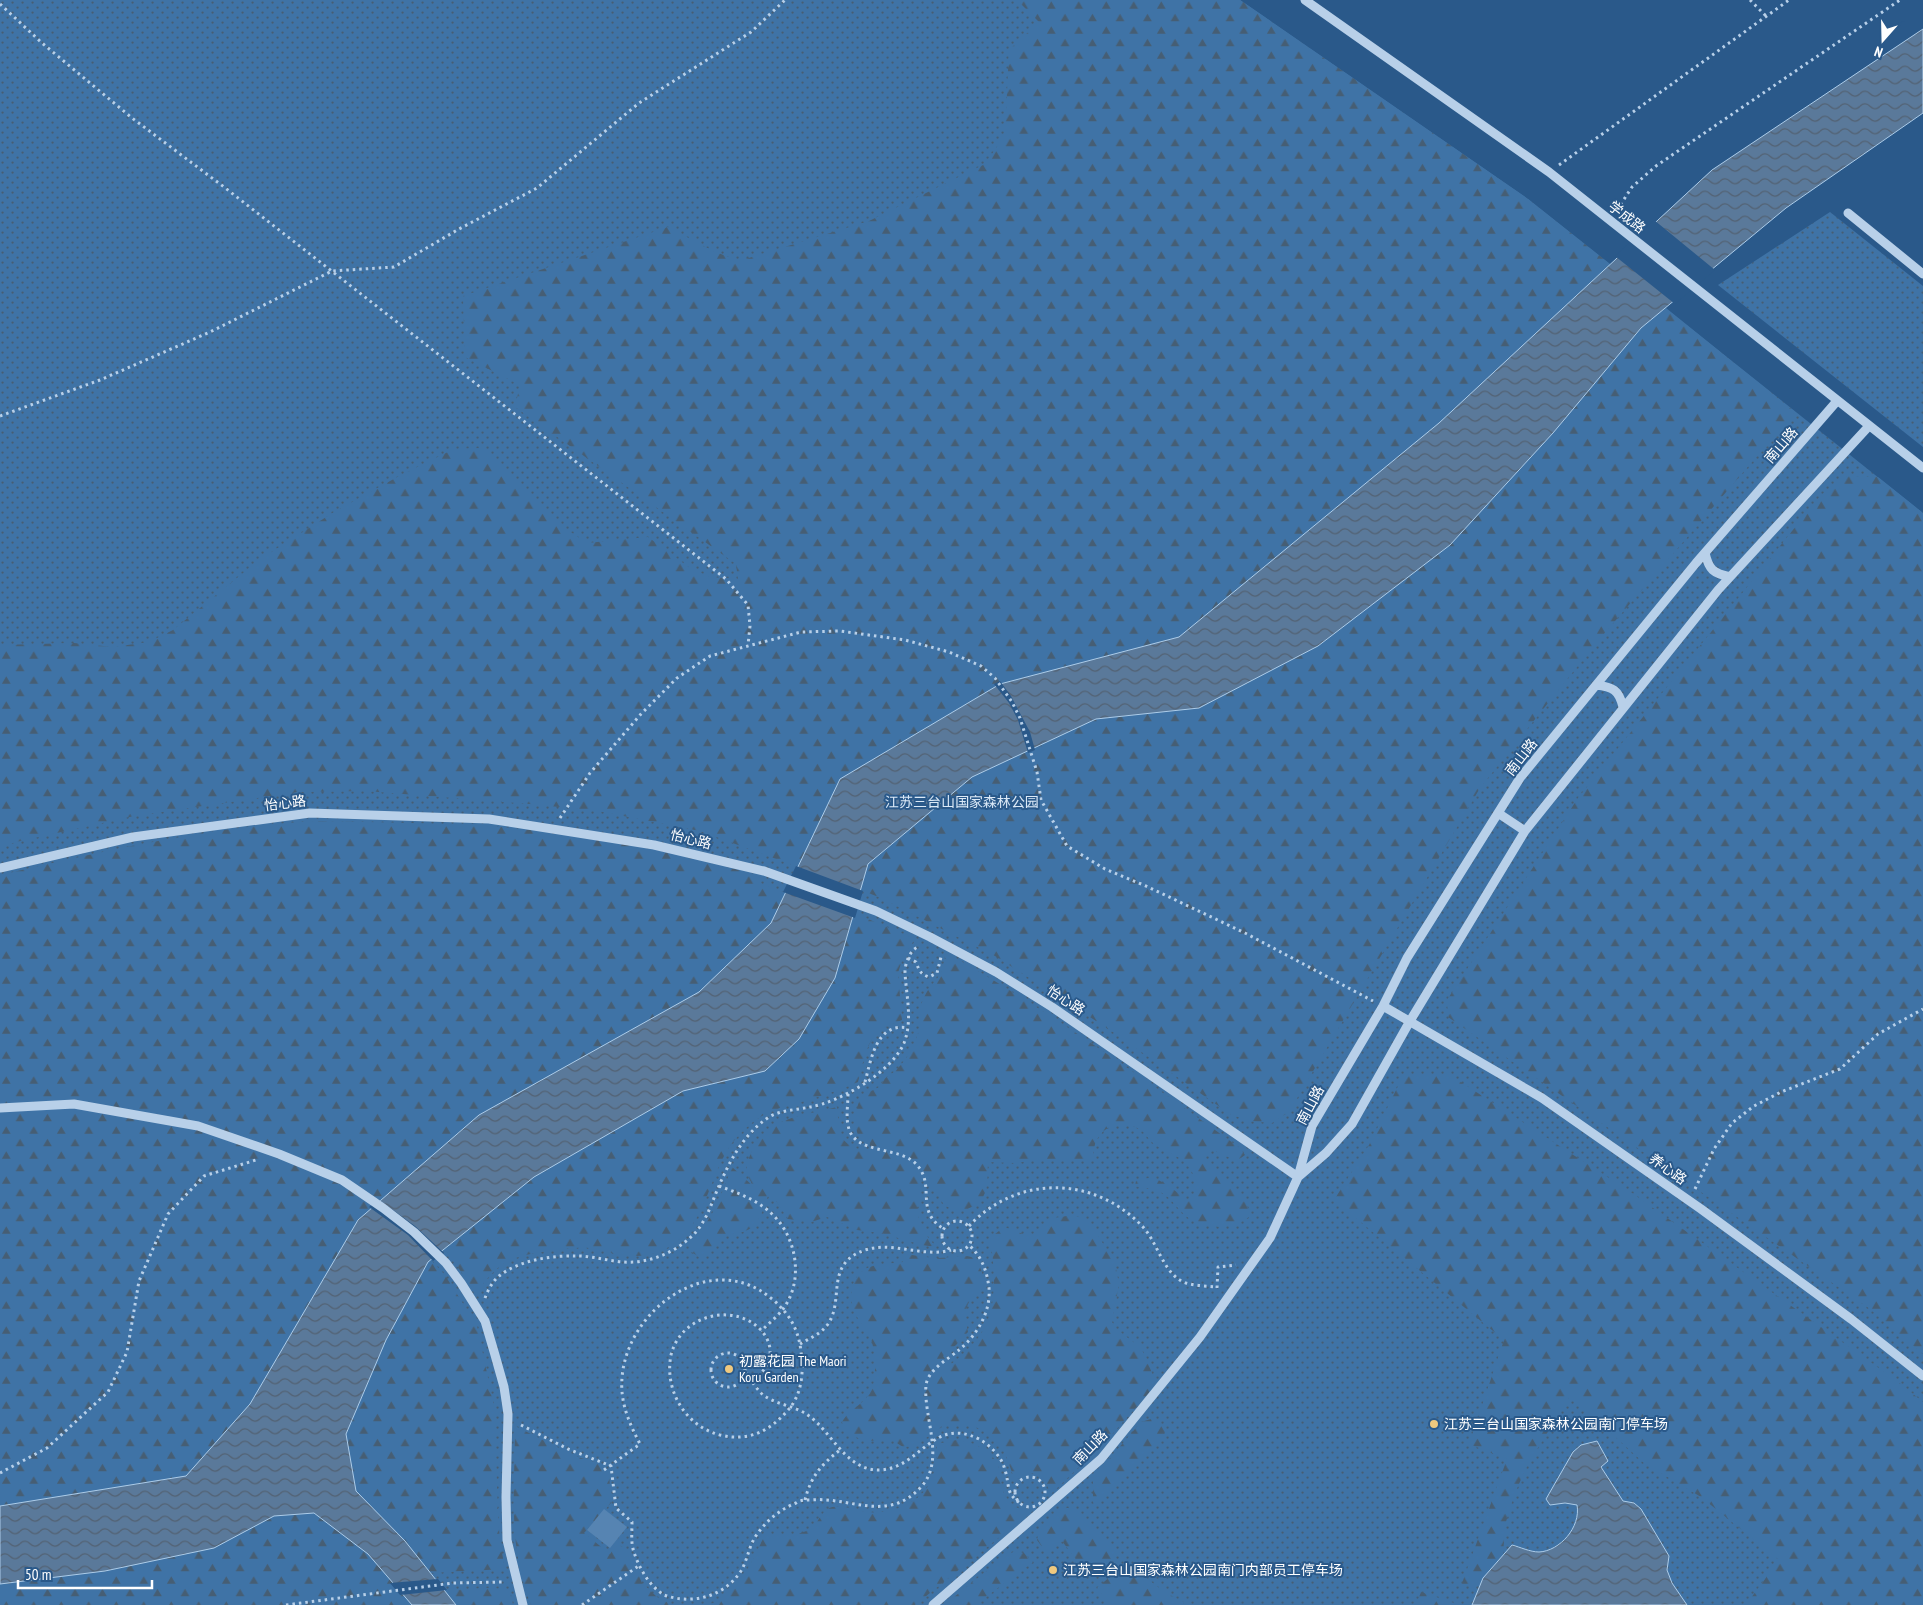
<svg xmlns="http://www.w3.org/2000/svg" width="1923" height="1605" font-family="'PT Sans Narrow','Noto Sans SC',sans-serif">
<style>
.green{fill:url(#green-dots)}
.forest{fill:url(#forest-firs)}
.water{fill:url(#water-waves);stroke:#accce9}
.pier{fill:#2a598a}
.building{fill:#5684b2}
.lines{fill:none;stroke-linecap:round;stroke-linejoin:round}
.path{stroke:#b8d0e9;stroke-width:3;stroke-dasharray:2.5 4;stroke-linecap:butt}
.minor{stroke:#b8d0e9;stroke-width:9}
.poi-dot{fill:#efc97f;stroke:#2a598a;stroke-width:2}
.labels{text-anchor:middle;stroke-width:4;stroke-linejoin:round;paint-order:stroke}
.street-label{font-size:14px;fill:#fff;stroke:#2a598a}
.park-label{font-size:14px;fill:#dbe9f7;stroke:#2a598a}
.poi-label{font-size:14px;fill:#fff;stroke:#2a598a;text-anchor:start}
</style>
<defs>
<pattern id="green-dots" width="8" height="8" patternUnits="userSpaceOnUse" patternTransform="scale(1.25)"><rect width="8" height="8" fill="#3f73a6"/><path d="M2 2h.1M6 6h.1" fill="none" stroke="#465e74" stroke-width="1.8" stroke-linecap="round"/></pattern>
<pattern id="forest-firs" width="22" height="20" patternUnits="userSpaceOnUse" patternTransform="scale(1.25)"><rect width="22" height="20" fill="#3f73a6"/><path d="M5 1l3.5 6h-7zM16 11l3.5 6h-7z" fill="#465e74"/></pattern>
<pattern id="water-waves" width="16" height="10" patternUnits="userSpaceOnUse" patternTransform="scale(1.25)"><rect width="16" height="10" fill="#5a799a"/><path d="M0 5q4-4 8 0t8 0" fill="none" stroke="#536273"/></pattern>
</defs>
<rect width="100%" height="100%" fill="#2a598a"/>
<path class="green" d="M0,0H1240L1528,199L1923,513V1605H0Z
M1830,212L1923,286V447L1718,285Z"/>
<path class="forest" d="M1017,0H1240L1528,199L1610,264L1439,423L1179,637L1000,684L840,779L798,867L700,831L598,811L530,804L366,791L298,792L134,816L16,842L0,848V645L74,643L113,647L149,642L173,630L259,560L334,512L401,475L454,449L483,448L560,525L587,543L648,537L690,568L710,577L738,579L736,564L515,407L520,385L465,357L463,296L668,227L713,251L739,261L869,221L985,164L1005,135L1009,50L1039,22Z
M1666,308L1795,412L1597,642L1480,788L1289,1112L1272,1123L1249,1121L1230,1114L1110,1030L995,956L881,898L861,890L868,864L972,777L1096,719L1199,708L1450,545L1553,433L1641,328Z
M1847,476L1878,477L1923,513V1354L1870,1309L1448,1017L1447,1000L1578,798L1821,495Z
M315,821C372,822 429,823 486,826C579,832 672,852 762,876L760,883L786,893L771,923L699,992L479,1115L358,1220L250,1404L186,1476L0,1506V875C104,851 208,827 315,821Z
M854,913L915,939L903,957L898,973L902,1020C893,1024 880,1028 874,1036C865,1049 862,1067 858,1082C840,1090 821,1096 801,1102C787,1106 772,1109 759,1118C752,1122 745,1129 739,1135C707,1168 711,1224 667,1248C639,1263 618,1253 590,1248C573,1246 523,1253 508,1261C495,1268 485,1281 476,1293L445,1249L534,1177L683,1091L765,1071L799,1039L835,978Z
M945,952C1048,1010 1144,1079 1240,1148L1245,1155L1238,1160C1226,1158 1215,1148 1205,1150L1203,1157C1213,1177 1248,1192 1250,1216C1235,1229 1206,1230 1190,1219C1179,1212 1173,1199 1162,1193C1155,1188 1143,1188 1135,1186L1136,1181L1153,1177L1169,1186L1187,1200L1193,1199C1200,1186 1193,1167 1181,1159C1172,1153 1162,1150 1154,1144C1149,1140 1146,1134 1141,1130C1128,1122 1110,1122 1100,1135C1094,1142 1093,1152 1093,1160L1044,1159L1015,1163L988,1162C987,1173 989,1187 983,1197C974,1211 953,1215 942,1202C939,1199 939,1195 937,1191C934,1185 926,1179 920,1175L921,1201L917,1208L919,1219L927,1236L936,1247L922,1245L881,1233L857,1230L827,1217L811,1222L788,1219L777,1202L768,1196C757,1224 758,1232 724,1235L713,1248L699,1257L690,1251L688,1243C713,1222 720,1197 732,1167L753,1186C751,1181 747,1176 747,1171C746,1165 750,1154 753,1149C770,1116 804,1116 837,1107C840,1136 838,1145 869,1152L870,1142L858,1135C854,1125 855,1108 861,1098C865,1091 875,1091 880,1086C882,1084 883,1081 884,1079C889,1075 895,1072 899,1067C912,1053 918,1038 921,1019C921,1013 920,1005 923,1000C932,978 945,980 945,952Z
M1450,1075L1632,1193L1897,1381L1923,1402V1605H1751L1748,1602L1779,1560L1701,1497L1644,1463L1570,1396L1528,1464L1514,1495L1505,1525L1503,1556L1483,1578L1480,1586H1461L1507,1459L1469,1444L1504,1340L1334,1200L1369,1145L1403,1076Z
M1073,1215L1084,1219L1092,1226L1115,1263L1119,1284L1112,1322L1116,1329L1140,1347L1147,1359L1156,1385L1106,1441L1051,1494C1046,1481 1042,1474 1026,1472L1015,1481L1003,1447L989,1432L969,1425L953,1424L942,1427L914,1446L903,1447L892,1440L864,1441L844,1431L842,1422C851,1406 872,1402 874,1381C876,1370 875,1350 871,1339C867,1330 859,1322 855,1313C847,1295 852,1271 873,1266C882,1263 893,1264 903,1262V1254C915,1255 927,1258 939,1258C972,1256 978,1248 985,1287C965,1301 963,1309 968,1332L956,1345L943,1356L950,1365C960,1357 970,1349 978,1338C999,1310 995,1270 990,1238L1004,1227L1026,1235L1039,1233L1054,1218Z
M431,1260L445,1275L477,1326L494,1406L498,1514L500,1542L505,1569L430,1573L405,1541L356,1491L346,1434L386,1340L428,1262Z
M1151,1419L1161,1424L1165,1431L1164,1437L1096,1506L1093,1502V1478L1141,1422Z
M515,1426L575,1456L603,1465L609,1472L611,1503L584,1533L610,1554L618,1544L631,1552L642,1583L657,1597L673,1605H531C507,1544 515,1490 515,1426Z
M956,1440C974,1442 993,1450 999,1468C1001,1472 1000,1475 1000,1479C1002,1497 1014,1512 1032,1511L915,1605H708C739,1595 751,1562 765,1535C779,1535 801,1537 813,1527C818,1522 822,1512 828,1509C837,1503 855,1510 866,1512C890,1515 920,1504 931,1481C937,1469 937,1456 937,1444Z
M1063,1508H1072L1119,1552L1090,1578L1062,1541L1046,1552L1037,1540C1040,1524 1050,1517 1063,1508Z
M314,1513L368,1554L412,1605H0V1584L105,1571L214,1548L274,1516Z
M1015,1551L1024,1553L1033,1562L975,1605H944L1004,1557Z
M1128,1561C1147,1579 1160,1591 1184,1602L1183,1605H1110L1097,1588Z
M483,1588L510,1589L513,1605H456L445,1591Z
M1421,1592L1454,1603L1457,1605H1416Z"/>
<path class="water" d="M1923,29V113L1786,208L1641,328L1553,433L1450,545L1318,646L1199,708L1096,719L972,777L868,864L835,978L799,1039L765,1071L683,1091L534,1177L428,1262L386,1340L346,1434L356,1491L405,1541L456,1605H412L368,1554L314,1513L274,1516L214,1548L105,1571L0,1584V1506L186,1476L250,1404L358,1220L479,1115L699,992L771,923L840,779L1000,684L1179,637L1439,423L1712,170Z
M1597,1441L1608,1461L1601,1467L1623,1501L1634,1503L1641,1509L1669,1556L1667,1570L1672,1583L1687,1605H1472L1483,1578L1512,1545C1520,1547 1530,1552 1539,1552C1560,1551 1581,1527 1577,1505L1565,1503L1550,1505L1546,1499L1573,1452L1581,1445Z"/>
<path class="pier" d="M1654,220L1715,270L1675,304L1615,256Z
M1000,681L1011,696L1030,732L1035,750L1028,753L1018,720L1009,703L994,684Z
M796,866L863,891L855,918L783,892Z
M378,1199L415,1226L444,1253L433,1261L408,1235L369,1207Z
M438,1579L447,1590L400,1595L390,1583Z"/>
<path class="building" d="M604,1509L627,1527L610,1548L587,1530Z"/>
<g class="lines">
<path class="path" d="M1750,0L1766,16
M0,4L42,43L132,118L224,187L726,579L748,605L750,626L748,645
M1559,165L1789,0
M1617,210L1632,187L1656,166L1900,0
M0,416L100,380L210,332L332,271L394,267L459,229L537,188L639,103L751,32L785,0
M560,818L590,773L641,714L677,678L710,656L801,632L840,631L905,640L949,652L981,666L995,678L1012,702L1020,718L1037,772L1041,800L1067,846L1105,869L1146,886L1245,933L1373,1001
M908,958L916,962C919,970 920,974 929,977L937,973L941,957
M865,1082C871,1060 876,1022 908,1028
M848,1094C848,1104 846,1116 848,1125C853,1156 900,1145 917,1165C936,1186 914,1211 944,1229
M719,1186C738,1193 758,1200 773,1215C797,1238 804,1281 783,1309C777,1317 768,1324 761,1331
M1695,1189L1714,1149L1732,1123L1754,1106L1781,1092L1840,1069L1878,1034L1923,1009
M942 1236a15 15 0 1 1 30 0a15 15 0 1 1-30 0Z
M969,1226C1017,1175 1093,1175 1142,1226C1158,1242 1163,1275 1186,1283C1196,1286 1207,1286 1217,1287
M1217,1288L1218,1267L1236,1265
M485,1298C488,1290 492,1282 499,1276C519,1260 553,1255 578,1256C593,1256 608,1261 623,1262C649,1264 677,1252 695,1233C705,1222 710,1208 716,1193C728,1164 742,1135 769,1117C781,1110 796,1110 810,1107C840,1102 892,1072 904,1043C913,1020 906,995 905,972C905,963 910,950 918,947
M800,1344C810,1338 821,1334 828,1324C845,1299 824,1264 865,1250C894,1241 923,1258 951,1250
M711 1370a17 17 0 1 1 34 0a17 17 0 1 1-34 0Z
M745,1372C750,1378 755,1387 761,1393C774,1405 795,1405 809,1416C832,1432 846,1471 880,1470C921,1468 932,1416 979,1439C991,1446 1002,1457 1005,1470C1010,1485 1005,1493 1020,1503
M521,1425L568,1449L611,1466L616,1508L632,1522C632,1531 631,1541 633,1549C638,1566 648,1585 664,1595C692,1605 724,1597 741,1571C748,1559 749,1544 758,1533C767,1520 781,1509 796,1503C800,1500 805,1500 810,1500C850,1496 887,1524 921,1487C946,1460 923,1417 926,1385C928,1370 948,1359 959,1350C977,1335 991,1312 989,1288C987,1271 982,1257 969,1245
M604,1470L640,1444C629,1423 620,1402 622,1378C627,1308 712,1248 772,1299C789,1313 799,1330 801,1352C804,1371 802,1395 788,1410C770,1431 749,1442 720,1435C685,1426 664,1390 671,1355C680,1318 725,1304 754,1324C763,1330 771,1342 770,1353C768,1370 757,1381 740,1382
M0,1473L47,1448L108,1392L127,1352L139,1281L168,1214L204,1176L256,1160
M1015 1492a15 15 0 1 1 30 0a15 15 0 1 1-30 0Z
M805,1500C811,1476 821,1465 840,1450
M286,1605L453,1583L504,1582
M582,1605L640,1565"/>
<path class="minor" d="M1305,0L1549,172L1923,468
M1848,213L1923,274
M1837,401L1696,563L1520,778L1407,958L1383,1006L1312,1126L1298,1177L1326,1153L1352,1124L1410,1021L1525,831L1718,590L1869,426
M1705,553C1709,570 1713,573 1730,577
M1596,685C1613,687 1619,690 1623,707
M1498,813L1525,831
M0,868L133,837L310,813L489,819L654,845L764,871L876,911L930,937L996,972L1052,1007L1298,1177L1270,1238L1200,1337L1101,1459L933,1605
M1383,1006L1542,1098L1701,1209L1851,1319L1923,1376
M0,1108L74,1104L198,1126L279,1154L342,1180L383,1208L414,1232L446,1263L461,1283L485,1321L495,1355L504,1387L508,1414L506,1497L507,1540L523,1605"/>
</g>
<g class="poi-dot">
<circle cx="729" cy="1369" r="5"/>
<circle cx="1434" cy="1424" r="5"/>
<circle cx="1053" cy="1570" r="5"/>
</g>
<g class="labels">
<g class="street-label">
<text transform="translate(1627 217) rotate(38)" y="5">学成路</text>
<text transform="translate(1781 445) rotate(-49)" y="5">南山路</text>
<text transform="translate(1521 757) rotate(-52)" y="5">南山路</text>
<text transform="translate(285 803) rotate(-7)" y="5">怡心路</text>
<text transform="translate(691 839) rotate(14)" y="5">怡心路</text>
<text transform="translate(1066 1000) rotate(33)" y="5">怡心路</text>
<text transform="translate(1310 1105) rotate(-62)" y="5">南山路</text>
<text transform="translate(1668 1169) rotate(35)" y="5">养心路</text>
<text transform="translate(1090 1447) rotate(-46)" y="5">南山路</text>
</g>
<g class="park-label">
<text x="962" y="807">江苏三台山国家森林公园</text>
</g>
<g class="poi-label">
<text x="739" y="1366">初露花园 The Maori<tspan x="739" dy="16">Koru Garden</tspan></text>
<text x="1444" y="1429">江苏三台山国家森林公园南门停车场</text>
<text x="1063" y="1575">江苏三台山国家森林公园南门内部员工停车场</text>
</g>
</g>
<g transform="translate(1883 40) rotate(200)" stroke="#2a598a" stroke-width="4" paint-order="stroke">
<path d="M0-4L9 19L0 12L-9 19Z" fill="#ffffff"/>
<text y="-8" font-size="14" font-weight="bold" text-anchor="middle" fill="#ffffff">N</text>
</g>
<path d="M18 1580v8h134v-8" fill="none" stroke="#ffffff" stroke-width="2.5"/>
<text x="25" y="1580" font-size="15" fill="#ffffff" stroke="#2a598a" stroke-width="4" paint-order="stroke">50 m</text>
</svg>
